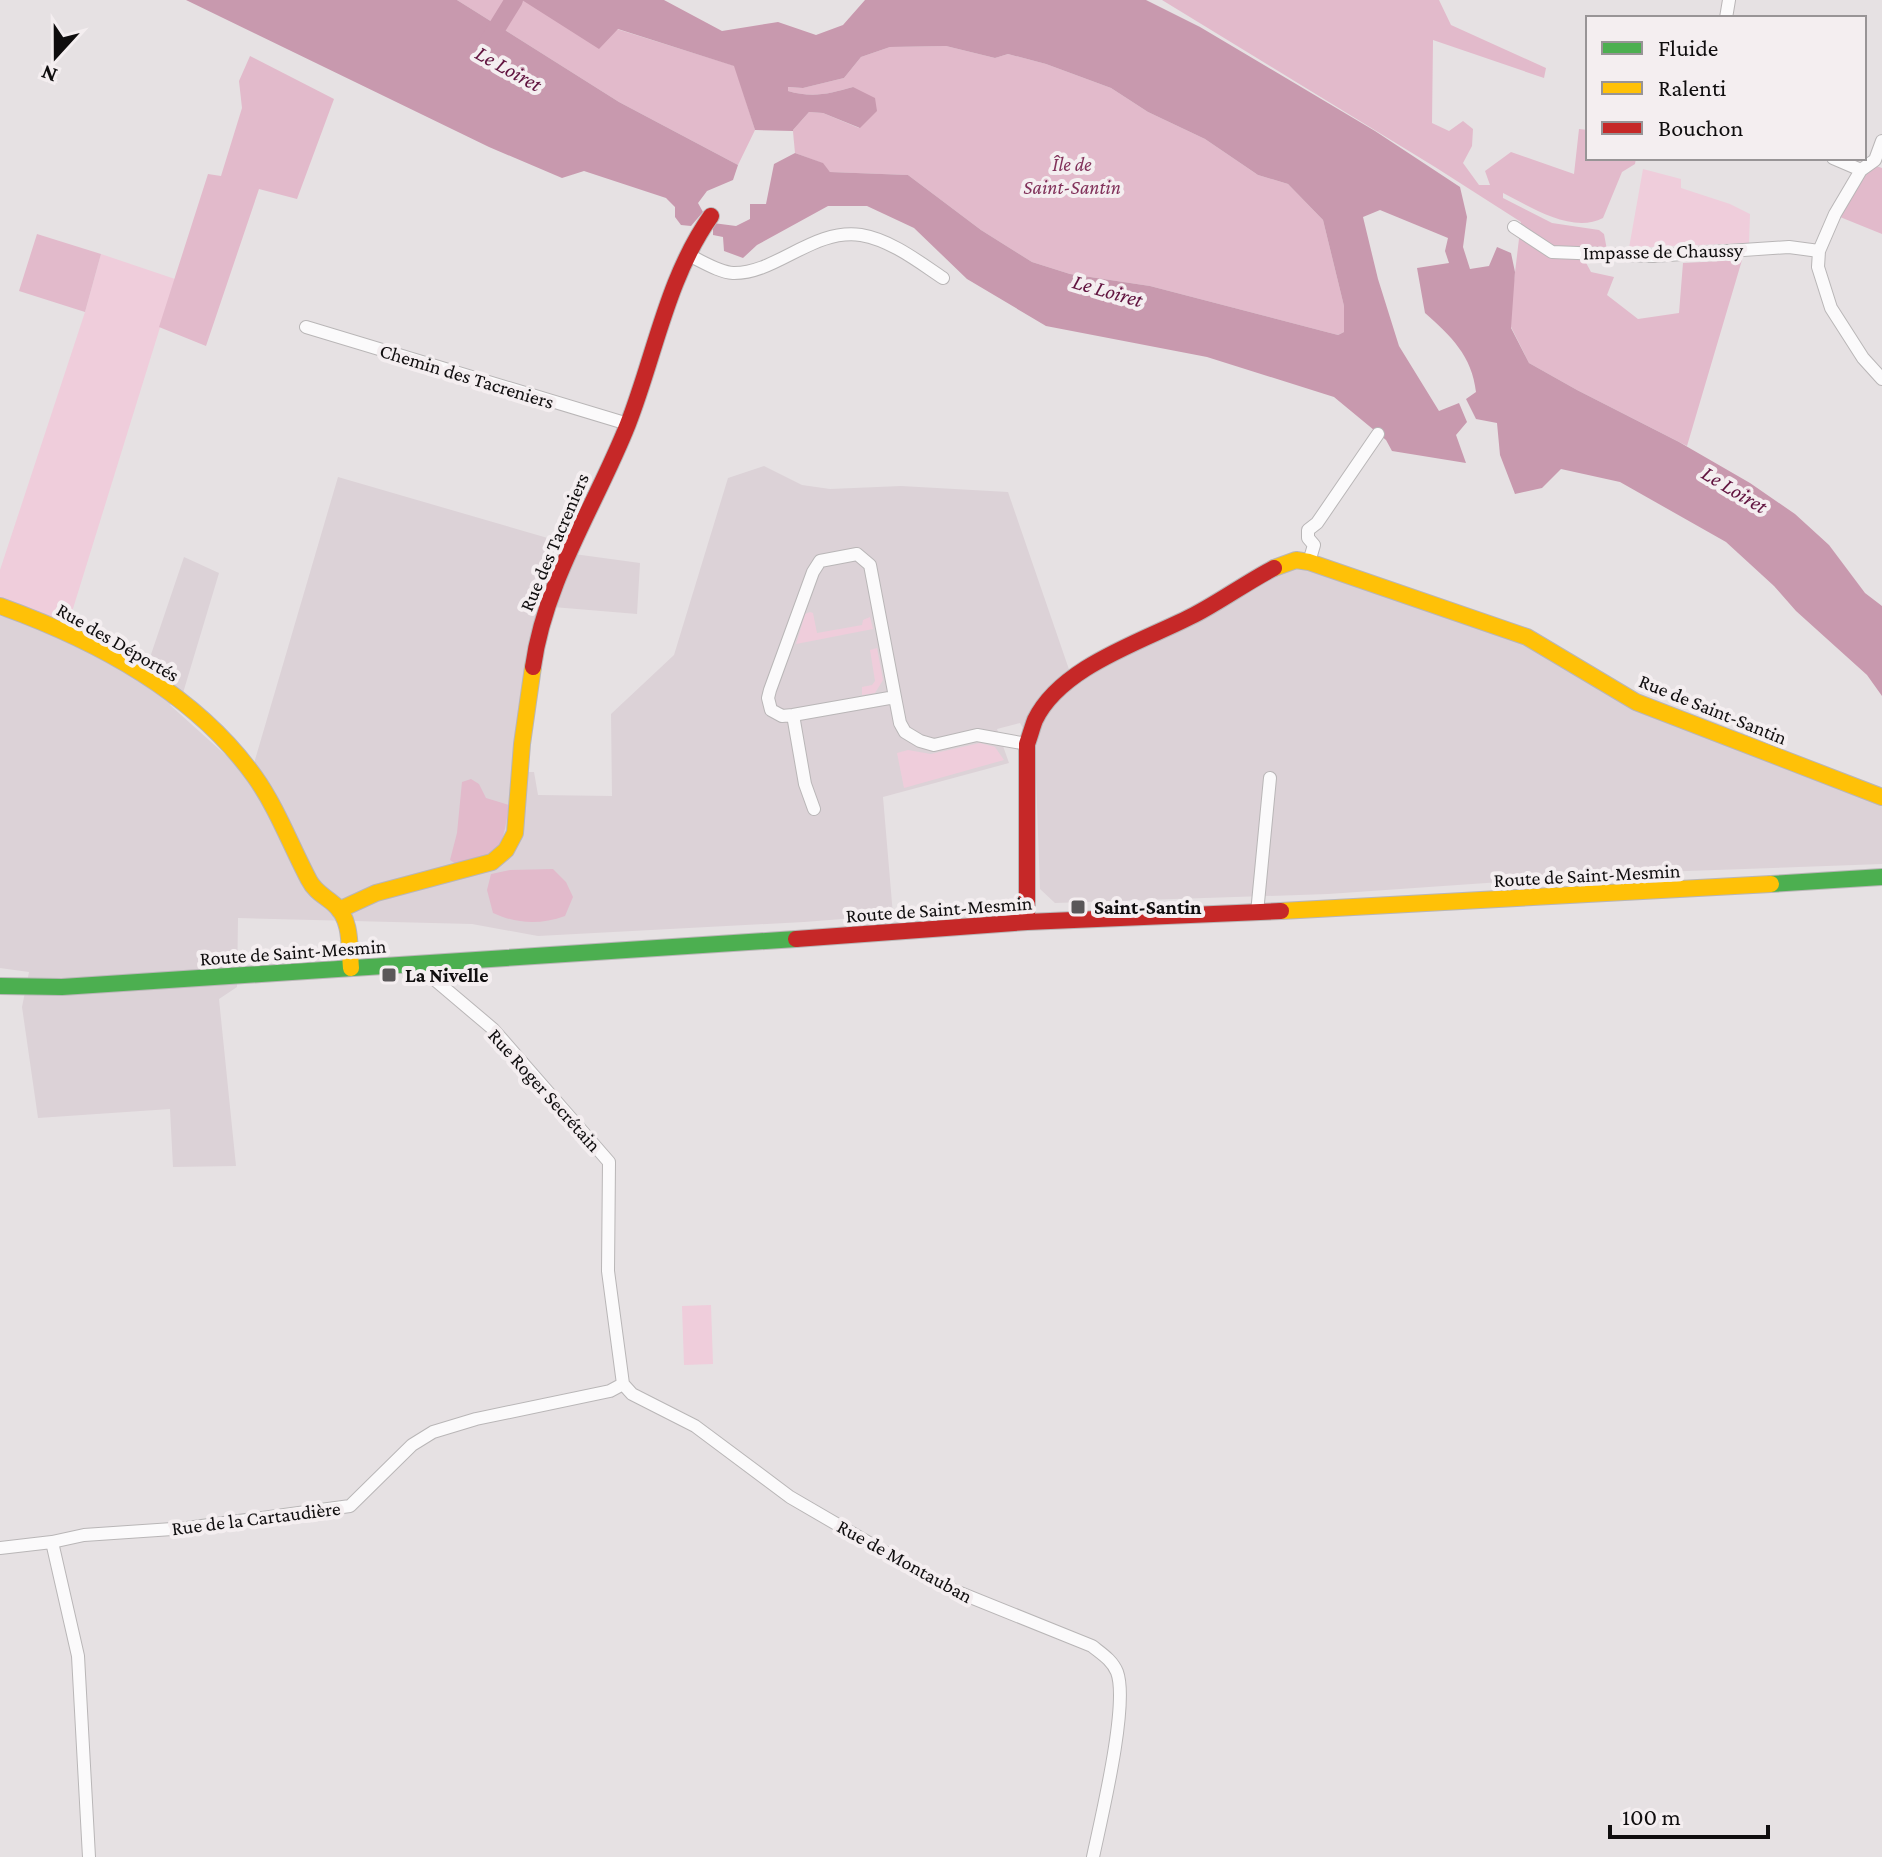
<svg xmlns="http://www.w3.org/2000/svg" width="1882" height="1857" font-family="'Crimson Pro',serif">
<style>
.built{fill:#dcd2d7}
.green{fill:#efcddb}
.forest{fill:#e2bacb}
.water{fill:#c899ae;fill-rule:evenodd}
.lines{fill:none;stroke-linecap:round;stroke-linejoin:round}
.river{stroke:#c899ae;stroke-width:18}
.street-casing{stroke:#b9b6b7;stroke-width:14}
.fast-casing{stroke:#b9b6b7;stroke-width:18}
.slow-casing{stroke:#b9b6b7;stroke-width:18}
.jam-casing{stroke:#b9b6b7;stroke-width:18}
.street{stroke:#fbfafb;stroke-width:12}
.fast{stroke:#4caf50;stroke-width:16}
.slow{stroke:#ffc107;stroke-width:16}
.jam{stroke:#c62828;stroke-width:16}
.poi-dot{fill:#5a5759;stroke:#f4eef0;stroke-width:3}
.labels{text-anchor:middle;stroke-width:8;stroke-linejoin:round;paint-order:stroke}
.park-label{font-size:20px;font-style:italic;fill:#81315a;stroke:#f4eef0}
.street-label{font-size:20px;fill:#0f0d0e;stroke:#f4eef0}
.poi-label{font-size:20px;font-weight:bold;fill:#0f0d0e;stroke:#f4eef0;text-anchor:start}
.water-label{font-size:22px;font-style:italic;fill:#61133f;stroke:#f4eef0}
</style>
<rect width="100%" height="100%" fill="#e6e1e3"/>
<path class="built" d="M764,466L802,485L830,489L901,486L1008,492L1074,684L1300,564L1527,637L1636,702L1882,802V864L1630,873L1328,894L1055,903L1040,889L1035,749L1020,723L997,729L1009,763L883,797L893,915L804,922L538,936L472,924L238,918L237,987L219,999L236,1166L173,1167L170,1109L38,1118L22,1007L29,972L0,968V616L23,621L61,636L142,681L184,557L219,573L183,693L170,705L250,777L338,477L558,541L574,554L640,563L637,614L541,606L525,772H534L538,795L612,796L611,714L674,655L728,478Z"/>
<path class="green" d="M1643,169L1681,179V188L1730,204L1750,214L1749,243L1629,248Z
M101,254L175,279L67,628L0,600V570L85,312Z
M810,612L813,613L817,633L862,625L863,620L870,617L873,629L796,644L805,614Z
M877,648L883,680L875,693L862,695V687L872,685L875,681L870,650Z
M980,743L995,747L1004,760L904,788L897,753L908,750L931,754Z
M711,1305L713,1364L684,1365L682,1306Z"/>
<path class="forest" d="M457,0H524L735,66L755,130L738,165L619,102Z
M1162,0H1439L1451,25L1546,68L1544,78L1433,40L1432,123L1449,131L1463,121L1473,129L1472,146L1463,163L1479,185H1490L1485,171L1511,152L1574,174L1579,129L1588,130V158H1636L1635,164L1622,172L1603,218C1572,234 1531,207 1503,193V198L1552,223L1599,230L1604,234L1607,250L1584,259L1591,272L1614,277L1607,295L1638,319L1679,313L1683,263L1742,260L1687,446L1577,390L1529,363L1509,323L1521,222L1435,167Z
M946,46L995,58L1008,54L1046,64L1111,88L1148,112L1205,139L1258,175L1288,184L1323,220L1344,306V332L1338,335L1150,286L1070,274L1032,262L981,230L908,175L830,172L822,163L795,153L793,130L809,112L823,113L859,128L853,87C829,94 812,98 788,91L787,87L803,88L844,78L861,57L890,47Z
M250,56L334,99L297,199L259,189L206,346L159,327L208,174L221,176L242,108L239,81Z
M1870,164L1882,168V234L1840,217Z
M37,234L101,254L85,312L19,291Z
M471,779L479,784L486,798L509,805C502,851 502,849 460,867L450,860L457,833L462,782Z
M553,869L566,882L573,897L565,916C540,925 517,924 493,913L487,890L491,874L510,870Z"/>
<path class="water" d="M186,0H457L619,102L738,165L733,180L707,191L698,203L703,212L691,226L681,225L675,217V207L666,198L584,171L562,178L489,147Z
M522,0H664L722,31L778,22L816,35L843,25L865,0H1146L1200,27L1375,131L1460,187L1467,217L1463,247L1470,269L1489,266L1497,247L1511,253L1515,272L1511,328L1529,363L1577,390L1679,442L1750,483L1795,514L1829,545L1865,593L1882,606V696L1867,675L1796,611L1774,586L1726,542L1620,482L1561,469L1542,488L1515,494L1500,455L1497,423L1476,419L1466,399L1476,392C1472,356 1451,336 1425,313L1417,268L1449,263L1445,251L1448,238L1380,210L1363,217L1378,279L1399,346L1439,411L1459,403L1467,422L1456,435L1466,463L1392,451L1386,440L1334,397L1207,357L1046,326L967,279L914,228L867,206H828L757,245L743,258L724,251L723,237L713,235V223L736,226L750,219V204H766L774,164L795,153L793,131L755,130L734,66L618,29L599,49ZM946,46L995,58L1008,54L1046,64L1111,88L1148,112L1205,139L1258,175L1288,184L1323,220L1344,306V332L1338,335L1150,286L1070,274L1032,262L981,230L908,175L830,172L823,163L795,153L793,130L809,112L823,113L860,128L877,111L875,98L853,87C829,94 812,98 788,91V87L803,88L844,78L861,57L890,47Z"/>
<g class="lines">
<path class="river" d="M485,47L514,0"/>
<g class="street-casing">
<path id="street" d="M1726,18L1729,0
M1882,141L1875,160L1861,170L1835,214L1819,251L1818,267L1831,308L1863,358L1882,379
M1833,158L1861,170
M1514,227L1552,252L1653,256L1789,247L1819,251
M688,255C702,261 718,272 733,273C776,274 813,228 861,235C891,240 919,262 943,278
M306,327L628,424
M1309,562L1314,545L1308,538V530L1317,523L1378,434
M895,697L793,715L782,716L771,710L768,698L770,690L813,572L820,561L857,554L870,565L895,697L900,723L905,732L920,741L934,745L977,735L1027,744
M793,715L805,784L814,809
M1257,913L1270,778
M425,964L428,974L493,1029L609,1162L608,1271L623,1384
M623,1384L632,1394L695,1426L790,1497L943,1586L1092,1646C1102,1654 1112,1660 1117,1672C1129,1704 1101,1819 1093,1857
M52,1542L78,1656L89,1857
M0,1548L52,1542L84,1535L187,1528L350,1506L412,1445L433,1432L476,1419L610,1391L623,1384"/>
</g>
<g class="fast-casing">
<path id="fast" d="M1771,884L1882,877
M0,986L62,987L796,939"/>
</g>
<g class="slow-casing">
<path id="slow" d="M1274,568L1296,560L1309,562L1527,637L1636,702L1882,797
M0,606C95,640 195,693 255,777C277,808 291,846 309,880C315,892 325,896 335,905C352,920 349,947 351,968
M339,910L376,893L492,862L506,850L515,833L522,744L533,667
M1281,911L1771,884"/>
</g>
<g class="jam-casing">
<path id="jam" d="M533,667C545,580 596,505 628,424C655,355 667,278 711,216
M1027,922V744C1030,736 1032,728 1035,720C1061,666 1144,641 1194,615C1221,601 1247,582 1274,568
M796,939L1027,922L1281,911"/>
</g>
<use href="#street" class="street"/>
<use href="#fast" class="fast"/>
<use href="#slow" class="slow"/>
<use href="#jam" class="jam"/>
</g>
<g class="poi-dot">
<rect x="1070" y="899" width="16" height="16" rx="4"/>
<rect x="381" y="967" width="16" height="16" rx="4"/>
</g>
<g class="labels">
<g class="park-label">
<text x="1072" y="171">Île de<tspan x="1072" dy="23">Saint-Santin</tspan></text>
</g>
<g class="street-label">
<text transform="translate(1663 251) rotate(-1)" y="7">Impasse de Chaussy</text>
<text transform="translate(467 376) rotate(17)" y="7">Chemin des Tacreniers</text>
<text transform="translate(554 542) rotate(-67)" y="7">Rue des Tacreniers</text>
<text transform="translate(118 642) rotate(30)" y="7">Rue des Déportés</text>
<text transform="translate(1713 709) rotate(22)" y="7">Rue de Saint-Santin</text>
<text transform="translate(1587 875) rotate(-3)" y="7">Route de Saint-Mesmin</text>
<text transform="translate(939 909) rotate(-4)" y="7">Route de Saint-Mesmin</text>
<text transform="translate(293 952) rotate(-4)" y="7">Route de Saint-Mesmin</text>
<text transform="translate(545 1090) rotate(48)" y="7">Rue Roger Secrétain</text>
<text transform="translate(256 1518) rotate(-7)" y="7">Rue de la Cartaudière</text>
<text transform="translate(905 1561) rotate(29)" y="7">Rue de Montauban</text>
</g>
<g class="poi-label">
<text x="1094" y="914">Saint-Santin</text>
<text x="405" y="982">La Nivelle</text>
</g>
<g class="water-label">
<text transform="translate(509 68) rotate(29)" y="8">Le Loiret</text>
<text transform="translate(1108 290) rotate(16)" y="8">Le Loiret</text>
<text transform="translate(1735 489) rotate(31)" y="8">Le Loiret</text>
</g>
</g>
<rect x="1586" y="16" width="280" height="144" fill="#f4eef0" stroke="#989496" stroke-width="2"/>
<rect x="1602" y="42" width="40" height="12" fill="#4caf50" stroke="#989496" stroke-width="2"/>
<text x="1658" y="56" font-size="24" fill="#0f0d0e">Fluide</text>
<rect x="1602" y="82" width="40" height="12" fill="#ffc107" stroke="#989496" stroke-width="2"/>
<text x="1658" y="96" font-size="24" fill="#0f0d0e">Ralenti</text>
<rect x="1602" y="122" width="40" height="12" fill="#c62828" stroke="#989496" stroke-width="2"/>
<text x="1658" y="136" font-size="24" fill="#0f0d0e">Bouchon</text>
<g transform="translate(56 56) rotate(201)" stroke="#f4eef0" stroke-width="6" paint-order="stroke">
<path d="M0-6L14 30L0 20L-14 30Z" fill="#0f0d0e"/>
<text y="-12" font-size="22" font-weight="bold" text-anchor="middle" fill="#0f0d0e">N</text>
</g>
<path d="M1610 1825v12h158v-12" fill="none" stroke="#0f0d0e" stroke-width="4"/>
<text x="1622" y="1825" font-size="24" fill="#0f0d0e" stroke="#f4eef0" stroke-width="6" paint-order="stroke">100 m</text>
</svg>
